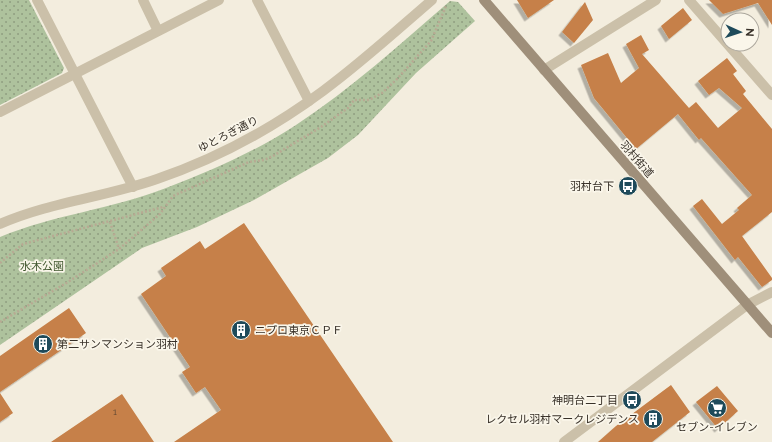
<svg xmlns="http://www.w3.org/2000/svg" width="772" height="442" font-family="Raleway,'Noto Sans JP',sans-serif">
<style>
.park{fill:url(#park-dots)}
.building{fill:#c68048;filter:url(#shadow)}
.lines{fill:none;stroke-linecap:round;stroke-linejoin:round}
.path{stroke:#b7aa93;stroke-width:2.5;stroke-dasharray:2 2;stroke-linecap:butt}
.minor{stroke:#cbc0a9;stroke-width:10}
.tertiary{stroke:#cbc0a9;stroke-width:10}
.secondary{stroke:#9f8f7a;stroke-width:10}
.labels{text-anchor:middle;stroke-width:3.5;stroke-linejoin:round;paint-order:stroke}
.number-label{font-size:9px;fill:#5c4531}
.street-label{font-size:11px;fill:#383129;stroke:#faf6ea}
.poi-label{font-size:11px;fill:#383129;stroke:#faf6ea;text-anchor:end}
.park-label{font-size:11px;fill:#3f562d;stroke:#faf6ea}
</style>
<defs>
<pattern id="park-dots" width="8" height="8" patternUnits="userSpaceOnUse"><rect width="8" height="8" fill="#aec29d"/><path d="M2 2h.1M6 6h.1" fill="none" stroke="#8f9e80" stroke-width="1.8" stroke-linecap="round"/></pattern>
<filter id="shadow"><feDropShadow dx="-3.5" dy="3.5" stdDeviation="0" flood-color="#0004"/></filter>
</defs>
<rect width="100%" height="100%" fill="#f3edde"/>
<path class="park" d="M0,0H29L64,68L62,73L0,105Z
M450,1L458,2L475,21L416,73L358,135L328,158L254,200L197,227L142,248L0,345V237C53,215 112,209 166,188C211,171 256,151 296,125C351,89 400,44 450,1Z"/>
<path class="building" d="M517,0H554L528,18Z
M709,0H772V25L758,3L723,14Z
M585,2L593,20L574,43L562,32Z
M683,8L692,20L669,39L661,26Z
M641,35L649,50L642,54L689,108L696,102L718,128L742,108L719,88L709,95L698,81L727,58L737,71L733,74L746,91L743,94L772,129V212L742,236L772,278V280L762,287L738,257L735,260L693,206L702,199L722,224L739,210L737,208L752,195L701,138L699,140L678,114L636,149L594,98L581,65L608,53L621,83L639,68L626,44Z
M244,223L393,442H174L221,410L205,387L196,393L182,372L190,367L141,294L166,276L161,268L200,241L205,249Z
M69,308L86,333L0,392V356Z
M671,385L690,412L652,442H598L616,426Z
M717,386L738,411L718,429L696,402Z
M0,393L13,413L0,422Z
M122,394L154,442H51Z"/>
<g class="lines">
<path class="path" d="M110,222L119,249
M0,263L23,244L163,207
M0,322L68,282L119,249L160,214L173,196L249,162L264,160L273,156L321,127L348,108L354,100H369L382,93L397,79L431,41L446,6"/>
<path class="minor" d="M37,0L133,187
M143,0L158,31
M257,0L309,101
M689,0L772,95
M544,70L656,0
M0,112L219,0"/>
<path class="tertiary" d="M0,224C50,202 106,197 157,179C216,159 273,128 323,91C361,63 396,31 432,0
M564,442L747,305L772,292"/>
<path class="secondary" d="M484,0L772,333"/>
</g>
<defs>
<g id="bus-disc" transform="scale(1)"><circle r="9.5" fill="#1e4a5a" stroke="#faf6ea"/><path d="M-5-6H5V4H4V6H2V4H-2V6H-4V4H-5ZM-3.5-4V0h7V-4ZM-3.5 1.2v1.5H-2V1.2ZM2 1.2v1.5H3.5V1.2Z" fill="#fff"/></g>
<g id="building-disc" transform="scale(1)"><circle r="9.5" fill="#1e4a5a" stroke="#faf6ea"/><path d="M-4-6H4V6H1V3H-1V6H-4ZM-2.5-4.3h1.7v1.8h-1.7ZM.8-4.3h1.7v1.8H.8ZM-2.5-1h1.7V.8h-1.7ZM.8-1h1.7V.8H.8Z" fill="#fff"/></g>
<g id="supermarket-disc" transform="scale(1)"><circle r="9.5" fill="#1e4a5a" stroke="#faf6ea"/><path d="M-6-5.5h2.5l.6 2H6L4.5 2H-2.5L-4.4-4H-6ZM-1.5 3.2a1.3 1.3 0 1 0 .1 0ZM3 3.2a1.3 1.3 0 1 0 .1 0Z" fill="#fff"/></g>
</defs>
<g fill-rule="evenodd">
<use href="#bus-disc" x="628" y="186"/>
<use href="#building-disc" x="241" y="330"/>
<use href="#building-disc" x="43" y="344"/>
<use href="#bus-disc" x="632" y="400"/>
<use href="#supermarket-disc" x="717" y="408"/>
<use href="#building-disc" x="653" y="419"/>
</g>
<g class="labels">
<g class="number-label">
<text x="115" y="415">1</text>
</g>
<g class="street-label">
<text transform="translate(228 134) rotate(-27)" y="4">ゆとろぎ通り</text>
<text transform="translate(637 159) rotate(49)" y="4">羽村街道</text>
</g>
<g class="poi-label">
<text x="614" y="190">羽村台下</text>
<text x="255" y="334" text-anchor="start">ニプロ東京ＣＰＦ</text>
<text x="57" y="348" text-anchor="start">第二サンマンション羽村</text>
<text x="618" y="404">神明台二丁目</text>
<text x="639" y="423">レクセル羽村マークレジデンス</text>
<text x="717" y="431" text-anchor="middle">セブン-イレブン</text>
</g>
<g class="park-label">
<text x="42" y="270">水木公園</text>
</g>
</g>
<g transform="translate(740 32) rotate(93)"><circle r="19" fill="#faf6ea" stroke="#aca79d"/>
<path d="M0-3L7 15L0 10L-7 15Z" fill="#1e4a5a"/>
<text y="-6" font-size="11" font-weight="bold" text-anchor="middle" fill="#383129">N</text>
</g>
</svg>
